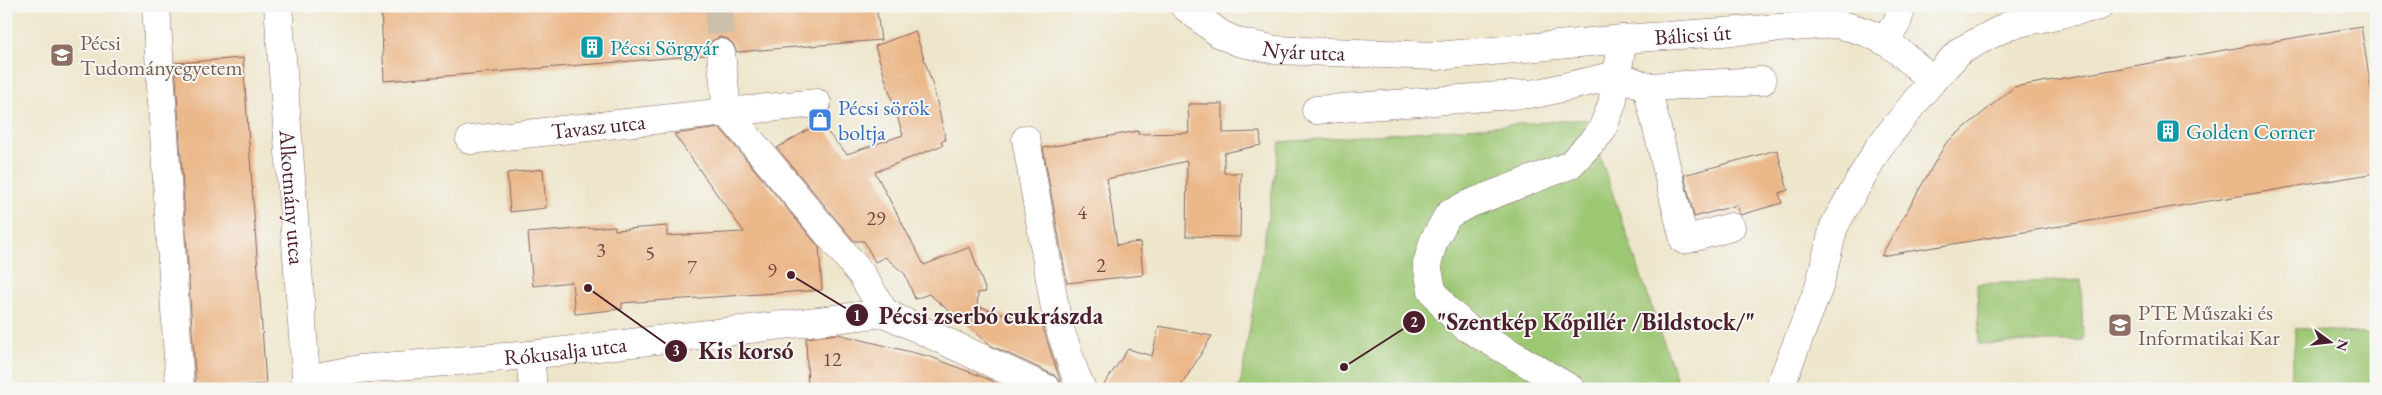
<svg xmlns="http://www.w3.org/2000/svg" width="2382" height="395" font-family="'EB Garamond',serif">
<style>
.green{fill:#9cc773;stroke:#73734f}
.building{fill:#ebb88a}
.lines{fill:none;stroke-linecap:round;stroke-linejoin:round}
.minor-tunnel{stroke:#cdbeab;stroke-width:28;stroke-dasharray:28 14;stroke-linecap:butt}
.minor-casing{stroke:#836563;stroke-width:29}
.minor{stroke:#fff;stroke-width:28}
.labels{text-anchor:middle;stroke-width:4;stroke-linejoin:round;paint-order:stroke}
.number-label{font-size:20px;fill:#724543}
.street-label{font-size:22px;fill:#4a1f2b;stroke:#f6f6f2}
.education-label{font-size:22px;fill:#785e54;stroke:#f6f6f2;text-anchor:start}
.culture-label{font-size:22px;fill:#0d838f;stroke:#f6f6f2;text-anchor:start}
.shop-label{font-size:22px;fill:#366cbe;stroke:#f6f6f2;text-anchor:start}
.leader{fill:none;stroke:#4a1f2b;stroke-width:2}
.callout-dot{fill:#4a1f2b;stroke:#f6f6f2;stroke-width:2}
.mark-label{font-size:15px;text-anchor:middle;font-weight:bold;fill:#fff}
.callout-label{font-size:24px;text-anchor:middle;font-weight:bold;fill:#4a1f2b;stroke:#f6f6f2;stroke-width:4;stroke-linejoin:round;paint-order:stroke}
</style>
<rect width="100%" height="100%" fill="#f6f6f2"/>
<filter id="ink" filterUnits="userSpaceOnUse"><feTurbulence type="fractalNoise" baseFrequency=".02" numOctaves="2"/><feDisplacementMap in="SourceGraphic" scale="10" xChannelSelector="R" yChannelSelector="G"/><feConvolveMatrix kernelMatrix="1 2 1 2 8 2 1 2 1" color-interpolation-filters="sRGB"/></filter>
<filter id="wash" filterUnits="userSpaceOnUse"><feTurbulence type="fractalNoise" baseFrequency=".0096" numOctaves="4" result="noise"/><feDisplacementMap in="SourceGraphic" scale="20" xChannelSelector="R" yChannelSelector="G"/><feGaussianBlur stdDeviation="1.12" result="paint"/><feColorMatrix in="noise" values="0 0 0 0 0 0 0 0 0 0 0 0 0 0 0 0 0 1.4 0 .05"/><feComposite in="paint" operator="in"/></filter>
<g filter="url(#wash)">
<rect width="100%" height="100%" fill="#eee6cb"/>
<path class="green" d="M1587,119L1680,389H1238L1241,381L1280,142Z
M2081,280L2083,340L1979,344L1977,284Z
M2296,328L2376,335V389H2290Z"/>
<g id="blocks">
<path class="building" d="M381,6H876L881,40L737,52L733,44L728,39L720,37L712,41L707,47L705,55L384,81Z
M2361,26L2376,119V173L1881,256L1946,143L2014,87Z
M915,31L933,86L946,140L941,141L943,145L875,172L924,265L970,247L986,292L978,293L977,306L1042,325L1062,386L1054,375L992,346L929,294L915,299L905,274L885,257L875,262L864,241H854L777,148L819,123L847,154L903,135L875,46Z
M243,58L266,384L196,389L175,63Z
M1188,104H1223V133L1260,132L1261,145L1224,153V173H1241L1240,237L1186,236L1187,161L1107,179L1117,245L1140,242L1143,275L1067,283L1043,148L1138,131V134L1189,133Z
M720,128L819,247L822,290L622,303V309L575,314L572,282L533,286L528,233L615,226V230L667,226V236L744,232L674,134Z
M1777,150L1788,190L1779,193L1782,203L1740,215L1737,205L1694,217L1684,175Z
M543,169L546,208L510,212L507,173Z
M1159,326L1212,336L1179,389H1101L1128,349L1152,356Z
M838,334L931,357L988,379L1007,389H808L806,338Z"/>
</g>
</g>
<g filter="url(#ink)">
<use href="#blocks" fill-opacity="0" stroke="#836563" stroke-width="1"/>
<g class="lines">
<path class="minor-tunnel" d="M719,6L721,53"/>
<g class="minor-casing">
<g id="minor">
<path d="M156,6L180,389"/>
<path id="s1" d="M278,6L307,389"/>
<path id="s2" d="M1184,6L1220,34L1238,42L1276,50L1437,56L1623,39L1836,24C1882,33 1899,49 1932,81L1960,51L2009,25L2099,6"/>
<path d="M1885,39L1897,23L1902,6"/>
<path d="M721,53L727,112L817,103"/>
<path d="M1647,87L1684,240L1731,227"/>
<path d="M1316,110L1539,93L1617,75L1647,87L1762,81"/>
<path d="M1026,139L1057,320L1075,374L1082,389"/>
<path id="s3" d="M470,140L727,112L862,275L885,313"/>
<path d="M530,355L533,389"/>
<path id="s4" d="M306,379L360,369L530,355L885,313L1047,389"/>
<path d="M1571,389L1466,327L1446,309L1432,290L1427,264L1434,240L1448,215L1466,205L1570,165L1601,132L1612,104L1623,39"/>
<path d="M1779,389L1819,287L1834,226L1879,147L1932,81"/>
</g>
</g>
<use href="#minor" class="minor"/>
</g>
</g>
<defs>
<g id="building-square" transform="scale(1.25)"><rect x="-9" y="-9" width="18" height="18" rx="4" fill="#0f9aa8" stroke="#f6f6f2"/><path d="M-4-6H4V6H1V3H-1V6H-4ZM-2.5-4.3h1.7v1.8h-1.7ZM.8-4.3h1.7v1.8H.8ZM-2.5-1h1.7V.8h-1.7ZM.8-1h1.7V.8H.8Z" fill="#fff"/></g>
<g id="university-square" transform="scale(1.25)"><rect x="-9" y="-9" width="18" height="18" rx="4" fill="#8d6e63" stroke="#f6f6f2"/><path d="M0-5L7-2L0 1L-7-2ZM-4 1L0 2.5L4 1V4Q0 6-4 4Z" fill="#fff"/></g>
<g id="shop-square" transform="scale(1.25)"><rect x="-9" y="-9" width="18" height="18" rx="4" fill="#3f7fe0" stroke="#f6f6f2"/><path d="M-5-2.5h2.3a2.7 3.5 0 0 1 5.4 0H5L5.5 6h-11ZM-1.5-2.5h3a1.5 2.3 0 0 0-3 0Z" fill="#fff"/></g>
</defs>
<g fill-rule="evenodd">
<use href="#building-square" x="592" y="47"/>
<use href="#university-square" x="62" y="55"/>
<use href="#shop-square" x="820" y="120"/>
<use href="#building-square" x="2168" y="131"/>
<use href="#university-square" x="2120" y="325"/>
</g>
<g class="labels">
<g class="number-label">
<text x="1082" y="219">4</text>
<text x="876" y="225">29</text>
<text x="601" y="257">3</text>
<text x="650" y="260">5</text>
<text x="1101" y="272">2</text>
<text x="692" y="274">7</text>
<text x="772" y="277">9</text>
<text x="832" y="366">12</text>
</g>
<g class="street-label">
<text dy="8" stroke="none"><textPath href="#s2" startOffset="522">Bálicsi út</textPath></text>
<text dy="8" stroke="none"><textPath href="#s2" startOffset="132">Nyár utca</textPath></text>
<text dy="8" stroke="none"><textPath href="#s3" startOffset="129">Tavasz utca</textPath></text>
<text dy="8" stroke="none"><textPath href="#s1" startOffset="192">Alkotmány utca</textPath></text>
<text dy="8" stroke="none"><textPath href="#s4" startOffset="261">Rókusalja utca</textPath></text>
</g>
<g class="education-label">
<text x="80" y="50">Pécsi<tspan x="80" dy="25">Tudományegyetem</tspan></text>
<text x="2138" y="320">PTE Műszaki és<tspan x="2138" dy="25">Informatikai Kar</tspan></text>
</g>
<g class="culture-label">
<text x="610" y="55">Pécsi Sörgyár</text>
<text x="2186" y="139">Golden Corner</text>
</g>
<g class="shop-label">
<text x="838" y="115">Pécsi sörök<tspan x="838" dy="25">boltja</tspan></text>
</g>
</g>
<path class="leader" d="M791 275L857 315M1344 367L1414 322M588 288L676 351"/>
<g class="callout-dot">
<circle cx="791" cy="275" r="5"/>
<circle cx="1344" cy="367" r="5"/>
<circle cx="588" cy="288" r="5"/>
<circle cx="857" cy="315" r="12"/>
<circle cx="1414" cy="322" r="12"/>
<circle cx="676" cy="351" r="12"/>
</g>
<g class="mark-label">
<text x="857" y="321">1</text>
<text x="1414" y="327">2</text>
<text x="676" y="356">3</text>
</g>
<g class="callout-label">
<text x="991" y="324">Pécsi zserbó cukrászda</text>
<text x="1596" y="330">"Szentkép Kőpillér /Bildstock/"</text>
<text x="746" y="359">Kis korsó</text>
</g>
<rect width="2382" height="395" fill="none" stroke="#f6f6f2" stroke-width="25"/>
<g transform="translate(2330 342) rotate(105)" stroke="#f6f6f2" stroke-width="4" paint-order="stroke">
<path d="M0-4L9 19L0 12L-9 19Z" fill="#4a1f2b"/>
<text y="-8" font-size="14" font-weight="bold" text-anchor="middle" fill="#4a1f2b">N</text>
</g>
</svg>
